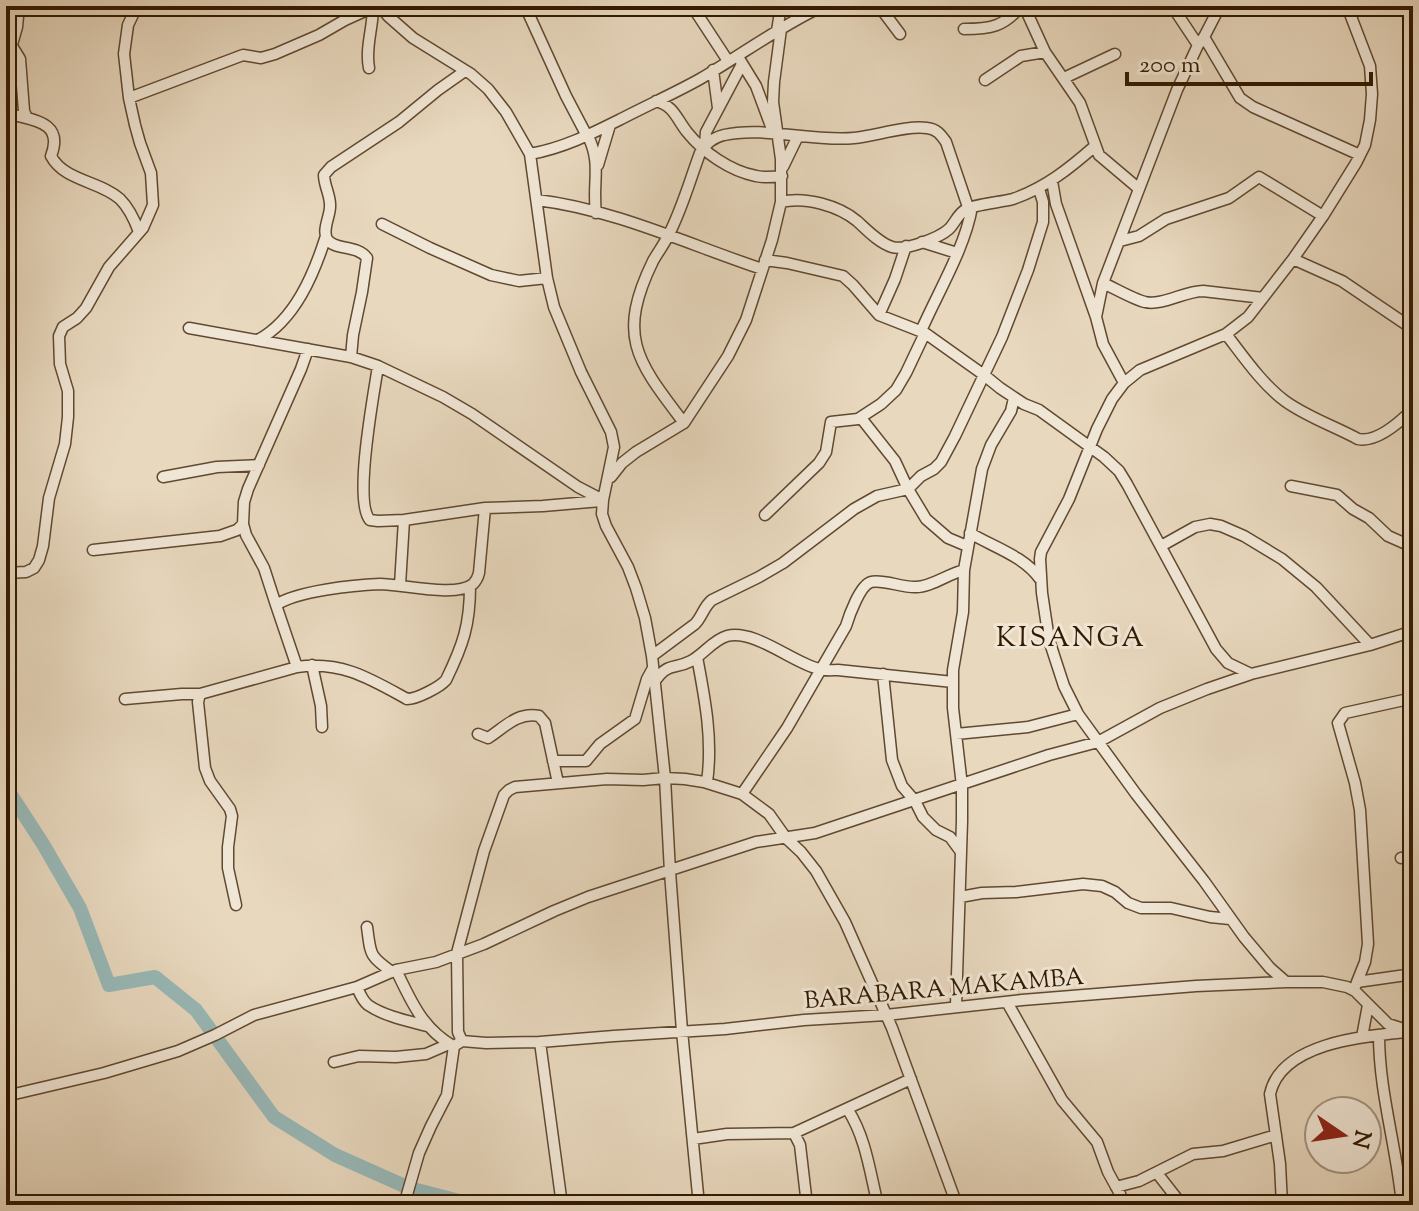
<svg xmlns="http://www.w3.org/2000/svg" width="1419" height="1211" font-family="'Sorts Mill Goudy',serif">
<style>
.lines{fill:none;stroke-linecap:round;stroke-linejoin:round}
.river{stroke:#98b9b8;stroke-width:14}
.minor-casing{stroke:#604930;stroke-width:13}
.minor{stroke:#f0e6d5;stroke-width:10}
.labels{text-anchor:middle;stroke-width:6;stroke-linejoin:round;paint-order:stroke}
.street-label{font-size:24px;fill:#321900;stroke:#f0e6d5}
.quarter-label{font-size:28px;letter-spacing:2px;fill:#321900;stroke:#f0e6d5}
</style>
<rect width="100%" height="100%" fill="#e8d8be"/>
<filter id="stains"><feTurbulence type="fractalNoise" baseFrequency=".0025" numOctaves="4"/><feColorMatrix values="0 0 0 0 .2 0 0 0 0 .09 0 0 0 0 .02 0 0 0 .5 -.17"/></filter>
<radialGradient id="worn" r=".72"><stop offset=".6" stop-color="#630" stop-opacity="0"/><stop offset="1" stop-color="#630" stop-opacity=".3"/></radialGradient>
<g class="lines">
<path class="river" d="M6,787L43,844L80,908L109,985L155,977L196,1010L274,1117L335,1155L409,1188L475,1205"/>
<g class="minor-casing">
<path id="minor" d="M380,6L388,16L413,38L471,74L488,89L506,112L530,154L547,278L554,307L581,372L611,432L614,447L603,500L602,514L606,526L628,567L636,588L645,618L652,656L665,778L670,872L682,1031L699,1205
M525,6L566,96L587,136
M692,6L728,61
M879,6L900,34
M1024,6L1045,52L1080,103L1099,155L1138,188
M1100,6L1107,9L1118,6
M1172,6L1198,45
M964,29C990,29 1004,27 1021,6
M777,31L781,6
M1204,37L1240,98L1253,107L1360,155
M12,46L20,59L24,111L27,118
M740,60L756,86L772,129
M6,65L17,27L19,6
M369,68C365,48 373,28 373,7
M713,70L718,108
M1064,78L1115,54
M985,80L1021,56L1045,52
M129,98L243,55L261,58L275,54L319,35L345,20L376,6
M656,101C674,106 676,118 687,132C703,152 730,171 756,176C765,178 774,177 782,176
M6,113C30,120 65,120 51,156C64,181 100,181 120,199C129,208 135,221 139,232
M588,136C602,165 592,182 596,213
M705,145L706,132L742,64
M530,154C564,148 593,133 623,118C648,105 675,93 700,79C741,55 780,26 823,6
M598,165L610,125
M783,167L798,136
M1052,181L1056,204L1096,317L1103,344L1124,383
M537,200C613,209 690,245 762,269
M781,202C805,196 839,206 857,221C867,230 879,243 892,247C905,251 939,238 949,229C955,223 958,214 965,210C971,205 1002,202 1013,199C1045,188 1070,168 1095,146
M382,224L430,248L491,275L519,281L547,278
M1120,241L1139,236L1166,219L1229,198L1259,177L1323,216
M922,242L957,253
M1293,259L1342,281L1413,329
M765,260L787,263L843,276L853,285L879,315L925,333L984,375L1000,388L1024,404L1039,410L1104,457L1119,471L1127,484L1216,649L1228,663L1251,674
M1103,283C1114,288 1135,300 1145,302C1162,306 1185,291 1203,291L1263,298
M879,315L895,279L906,246
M1096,317L1103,283L1177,90L1198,45L1204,37L1220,6
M189,328L351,357L378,366L443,397L472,414L578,487L603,500
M921,331C938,292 965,248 972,207
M1226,334C1243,356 1262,384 1285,401C1307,417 1334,426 1358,439C1377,443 1400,422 1413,409
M258,340C295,320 314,274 326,236
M351,357L353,335L362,292L367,258C357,244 334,251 327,239C322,230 330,216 330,207C331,196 324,186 324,175L331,167L399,122L438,90L465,71
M378,366C374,393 353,502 370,520L378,521L404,520L485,508L543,506L601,501
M861,418L895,461L908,489L926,519L948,538L967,546
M684,423C637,361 616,337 653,261C658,252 665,243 669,234C682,209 690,180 700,153C707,143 712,138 724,135C764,126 812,142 854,138C875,136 907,125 927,128C937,129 941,135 946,142L968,207
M163,477L217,467L259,465
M611,477L622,463L636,452L684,423L728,356L746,320L772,240L781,202V159L773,102L774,82L781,29
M1291,486L1337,495L1353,509L1369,518L1388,536L1413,547
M765,515L819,463L826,452L831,422L858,419L881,404L896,390L906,373L925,333
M970,533C993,547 1024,556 1040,579
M1161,546L1195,527L1210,524L1221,526L1244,536L1282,559L1316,587L1370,645
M93,550L220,536L237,530L243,524
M6,573L26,572L34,568L39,560L43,546L49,498L65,444L68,417V391L60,364L59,336L63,327L77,318L86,308L109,267L143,228L153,205L151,173L140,143L135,125L129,98L124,54L128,25L137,6
M400,585L404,520
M276,605L264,568L246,535L243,524L244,502L248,489L301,369L308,349
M652,656L695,624C702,617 704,606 712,600L759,577L783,563L854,509L877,496L908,489L921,476L934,469L941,462L955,436L1002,337L1028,270L1043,222V202L1039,189
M697,657C705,699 713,740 707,782
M312,665L321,706L322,727
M297,667L276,605C297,591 354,585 380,584C402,584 456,598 473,584C476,581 478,577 479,573L485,508
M883,674L892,760L902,786L915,801L923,817L936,830L950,837L961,852
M655,681C668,662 674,670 691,661C704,654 713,640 727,636C755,629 793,663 819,669C825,671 832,670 838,670L953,682
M125,699L182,694H200
M478,734L488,738C505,727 517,712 539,716L545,723L558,783
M956,734L1028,727L1078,714
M553,761H586L600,744L635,719L647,679L653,668
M742,794L787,728L846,626C849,616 860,585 871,582C883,579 903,588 916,587C931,587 948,574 964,570
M1401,858L1413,855
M960,897L982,893L1016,892L1083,884L1102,886L1115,892L1128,903L1141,908H1171L1210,917L1230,919
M236,905L228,868V847L232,816L230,809L210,781L205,768L198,702L200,694L297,667C342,661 369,678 407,699C417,699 440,687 446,680C463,645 470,625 470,586
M367,927C371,954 368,955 392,972
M396,970C411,1001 422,1028 453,1046
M1286,982L1270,968L1244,937L1204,881L1136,794L1078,714L1064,686L1049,640L1042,593L1040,559L1041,552L1069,499L1097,429L1112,399L1124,383L1140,370L1226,334L1248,317L1293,259L1323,216L1356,163L1365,145L1370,120L1372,94L1370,66L1347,6
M1357,982L1365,962L1368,944L1360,810L1355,783L1338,723L1345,713L1413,698
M1356,985L1357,982L1413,974
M357,987C360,994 362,1000 368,1005C384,1016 408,1021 427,1026
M1007,1002L1062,1100L1097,1142L1108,1172L1120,1194L1124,1205
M956,1006L962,821V786L953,708V670L963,612L964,570L982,469L991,445L1011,411L1014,398
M1379,1035C1379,1093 1397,1148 1402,1205
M1362,1037L1368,1005
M462,1041L486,1043L540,1042L614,1036L725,1029L804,1020L886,1015L1022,1000L1196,986L1286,982H1323L1347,987L1355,991L1388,1024L1413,1032
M540,1042L562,1205
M334,1062L359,1056L396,1057L426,1054L449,1044
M6,1096L104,1073L178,1051L215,1035L254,1015L357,987L396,970L436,962L484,944L554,911L588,897L756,842L815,833L1049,755L1098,742L1160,708L1207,689L1251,674L1370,645L1413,631
M848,1110C866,1138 870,1173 878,1205
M794,1133L800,1145L807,1205
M693,1139L727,1134L794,1133L911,1079
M1157,1173L1182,1205
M1116,1187L1139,1181L1193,1154L1223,1151L1276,1135
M404,1205L419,1153L431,1126L447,1095L454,1046L462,1041L458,1032L457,953L484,851L504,795L509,790L515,787L607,779L643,780L665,778L685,779L704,782L742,794L769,814L786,838L801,852L816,871L845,922L892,1028L957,1205
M1282,1205L1280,1164L1270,1094C1281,1043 1364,1036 1406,1032"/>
</g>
<use href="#minor" class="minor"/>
</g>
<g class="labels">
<g class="street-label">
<text transform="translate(944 988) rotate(-5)" y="8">BARABARA MAKAMBA</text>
</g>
<g class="quarter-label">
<text x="1071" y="646">KISANGA</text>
</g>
</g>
<rect width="1419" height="1211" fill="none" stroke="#e8d8be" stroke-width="32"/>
<rect x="8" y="8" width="1403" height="1195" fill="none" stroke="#321900" stroke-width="4"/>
<rect x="16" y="16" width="1387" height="1179" fill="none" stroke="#321900" stroke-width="2"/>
<g transform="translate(1343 1135) rotate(103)"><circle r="38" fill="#f0e6d5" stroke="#a49480" stroke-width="2"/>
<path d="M0-6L14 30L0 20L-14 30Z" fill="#8f2418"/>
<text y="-12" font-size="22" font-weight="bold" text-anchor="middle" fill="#321900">N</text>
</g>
<path d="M1127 72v12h244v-12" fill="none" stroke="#321900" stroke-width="4"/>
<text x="1139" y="72" font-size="24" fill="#321900" stroke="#f0e6d5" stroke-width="6" paint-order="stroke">200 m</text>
<rect width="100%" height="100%" filter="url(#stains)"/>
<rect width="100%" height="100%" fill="url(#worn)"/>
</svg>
